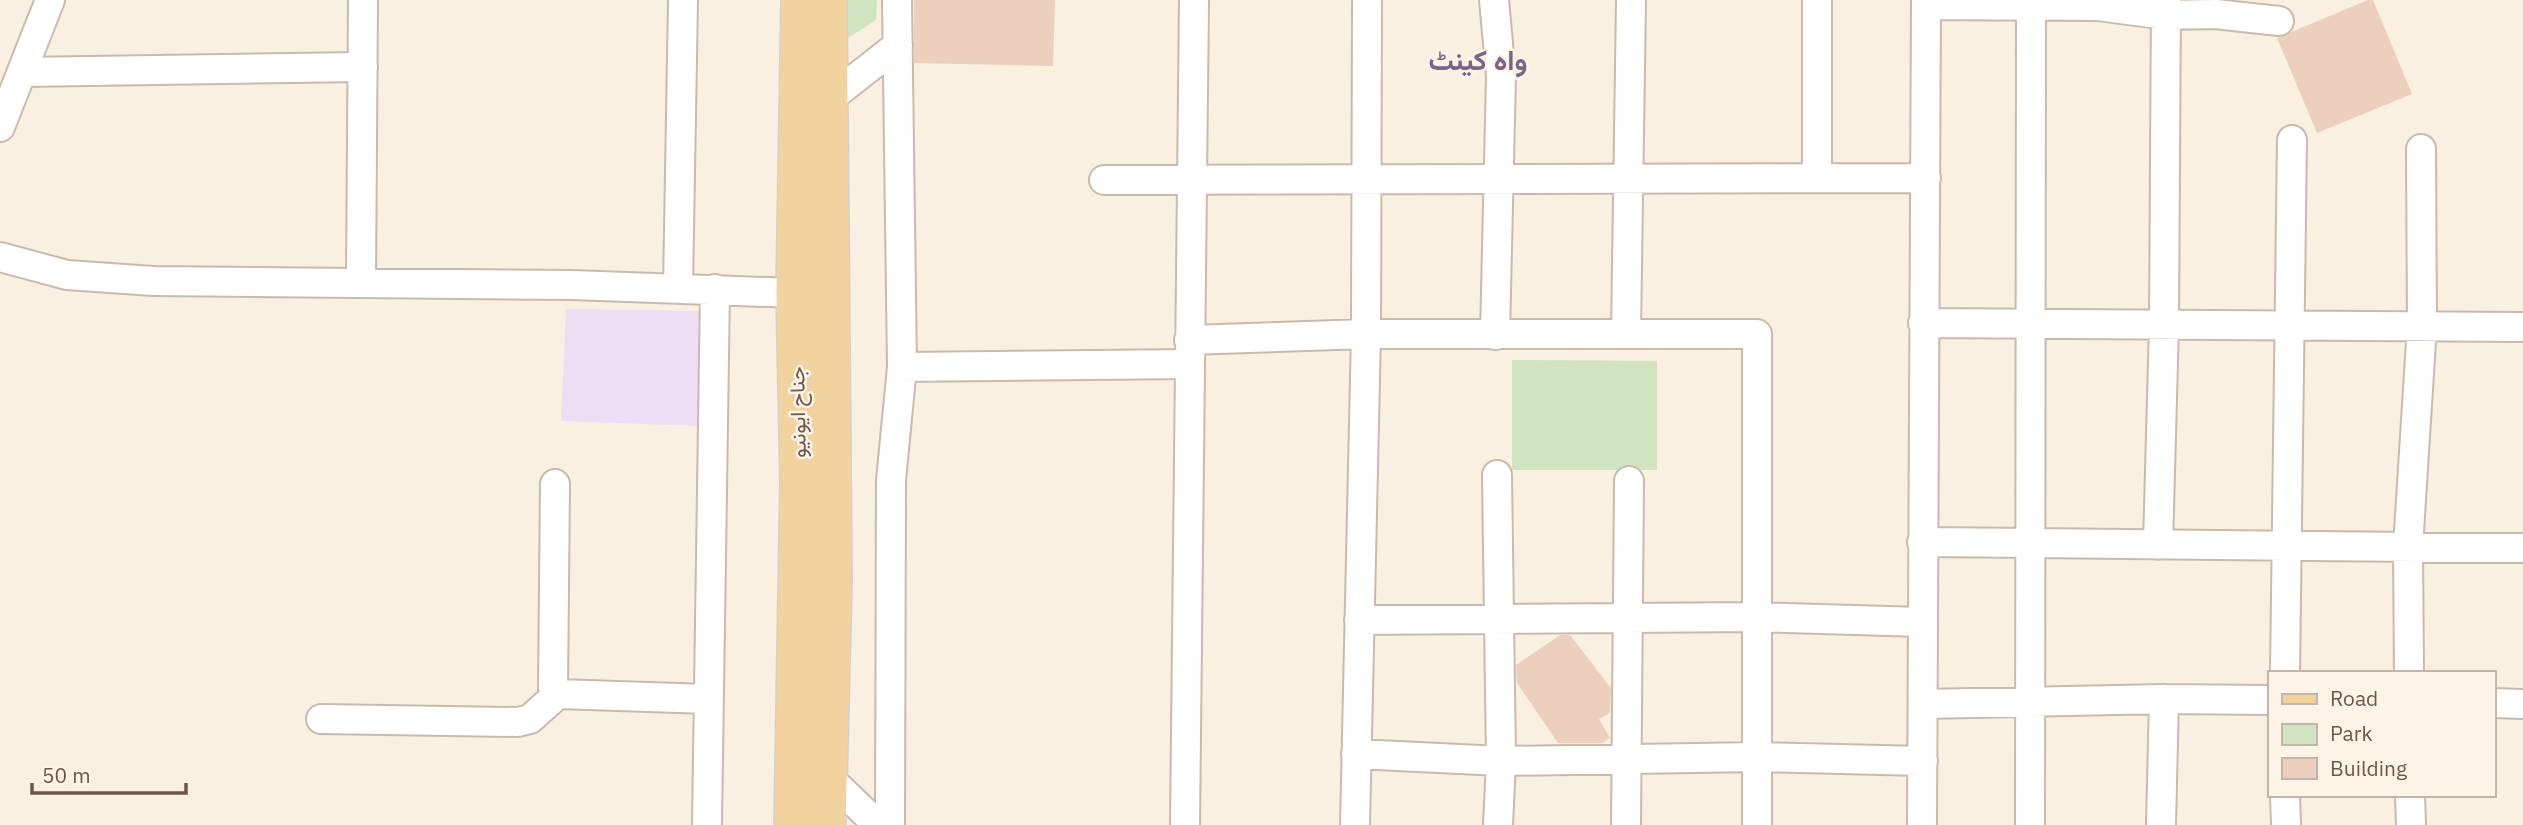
<svg xmlns="http://www.w3.org/2000/svg" width="2523" height="825" font-family="'IBM Plex Sans',Vazirmatn,sans-serif">
<style>
.education{fill:#eddef5}
.green{fill:#d0e4c2}
.building{fill:#eccfbc}
.lines{fill:none;stroke-linecap:round;stroke-linejoin:round}
.minor-casing{stroke:#cabaac;stroke-width:32}
.major-casing{stroke:#d6d0cd;stroke-width:40}
.minor{stroke:#fff;stroke-width:28}
.major{stroke:#f2d39f;stroke-width:37}
.labels{text-anchor:middle;stroke-width:5;stroke-linejoin:round;paint-order:stroke}
.street-label{font-size:21px;fill:#6d574b;stroke:#fdf4e7}
.district-label{font-size:28px;font-weight:bold;fill:#7c638a;stroke:#fdf4e7}
</style>
<rect width="100%" height="100%" fill="#f9f0e1"/>
<path class="education" d="M566,309L705,311L699,426L561,421Z"/>
<path class="green" d="M837,0H877L876,20L845,40Z
M1512,360L1657,361V470H1512Z"/>
<path class="building" d="M914,0H1055L1053,66L914,63Z
M2368,0H2373L2412,94L2317,133L2277,38Z
M1560,635H1570L1611,688L1610,713L1599,719L1610,738L1602,743H1558L1517,683L1516,665Z"/>
<g class="lines">
<g class="minor-casing">
<path id="minor" d="M1494,0L1501,76L1495,335
M1926,5L2098,6L2166,15L2215,14L2279,21
M22,72L363,67
M828,100L898,45
M0,127L50,0
M1817,178V0
M1104,180L1926,178
M0,257L67,275L153,281L572,285L795,293
M361,283L363,0
M678,288L683,0
M1923,323L2523,327
M1626,333L1631,0
M1189,340L1366,334H1757V825
M902,367L1189,364
M1497,475L1501,761L1498,825
M555,484L553,688L558,694L708,699
M1922,542L2523,548
M2158,545L2164,325L2166,0
M1359,620L1757,617L1922,622
M2285,673L2292,140
M2409,673L2408,547L2422,326L2421,149
M2493,703L2523,704
M1923,704L2164,699L2269,700
M321,719L518,722L530,719L558,694
M1356,754L1501,761L1757,757L1923,761
M828,777L878,825
M2285,795L2286,825
M2410,795L2411,825
M707,825L715,289
M890,825L891,480L902,367L897,0
M1185,825L1194,0
M1355,825L1366,334L1367,0
M1626,825L1629,481
M1922,825L1926,0
M2030,825L2031,0
M2161,825L2164,699"/>
</g>
<g class="major-casing">
<path id="major" d="M793,825L799,481L795,293L800,0
M827,825L833,580L828,0"/>
</g>
<use href="#minor" class="minor"/>
<use href="#major" class="major"/>
</g>
<g class="labels">
<g class="street-label">
<text transform="translate(798 412) rotate(-91)" y="7">جناح ایونیو</text>
</g>
<g class="district-label">
<text x="1478" y="70">واہ کینٹ</text>
</g>
</g>
<rect x="2268" y="671" width="228" height="126" fill="#fdf4e7" stroke="#c3b5a9" stroke-width="2"/>
<rect x="2282" y="694" width="35" height="10" fill="#f2d39f" stroke="#c3b5a9" stroke-width="2"/>
<text x="2330" y="706" font-size="21" fill="#6d574b">Road</text>
<rect x="2282" y="724" width="35" height="21" fill="#d0e4c2" stroke="#c3b5a9" stroke-width="2"/>
<text x="2330" y="741" font-size="21" fill="#6d574b">Park</text>
<rect x="2282" y="758" width="35" height="21" fill="#eccfbc" stroke="#c3b5a9" stroke-width="2"/>
<text x="2330" y="776" font-size="21" fill="#6d574b">Building</text>
<path d="M32 783v10h154v-10" fill="none" stroke="#6d574b" stroke-width="3.5"/>
<text x="42" y="783" font-size="21" fill="#6d574b" stroke="#fdf4e7" stroke-width="5" paint-order="stroke">50 m</text>
</svg>
